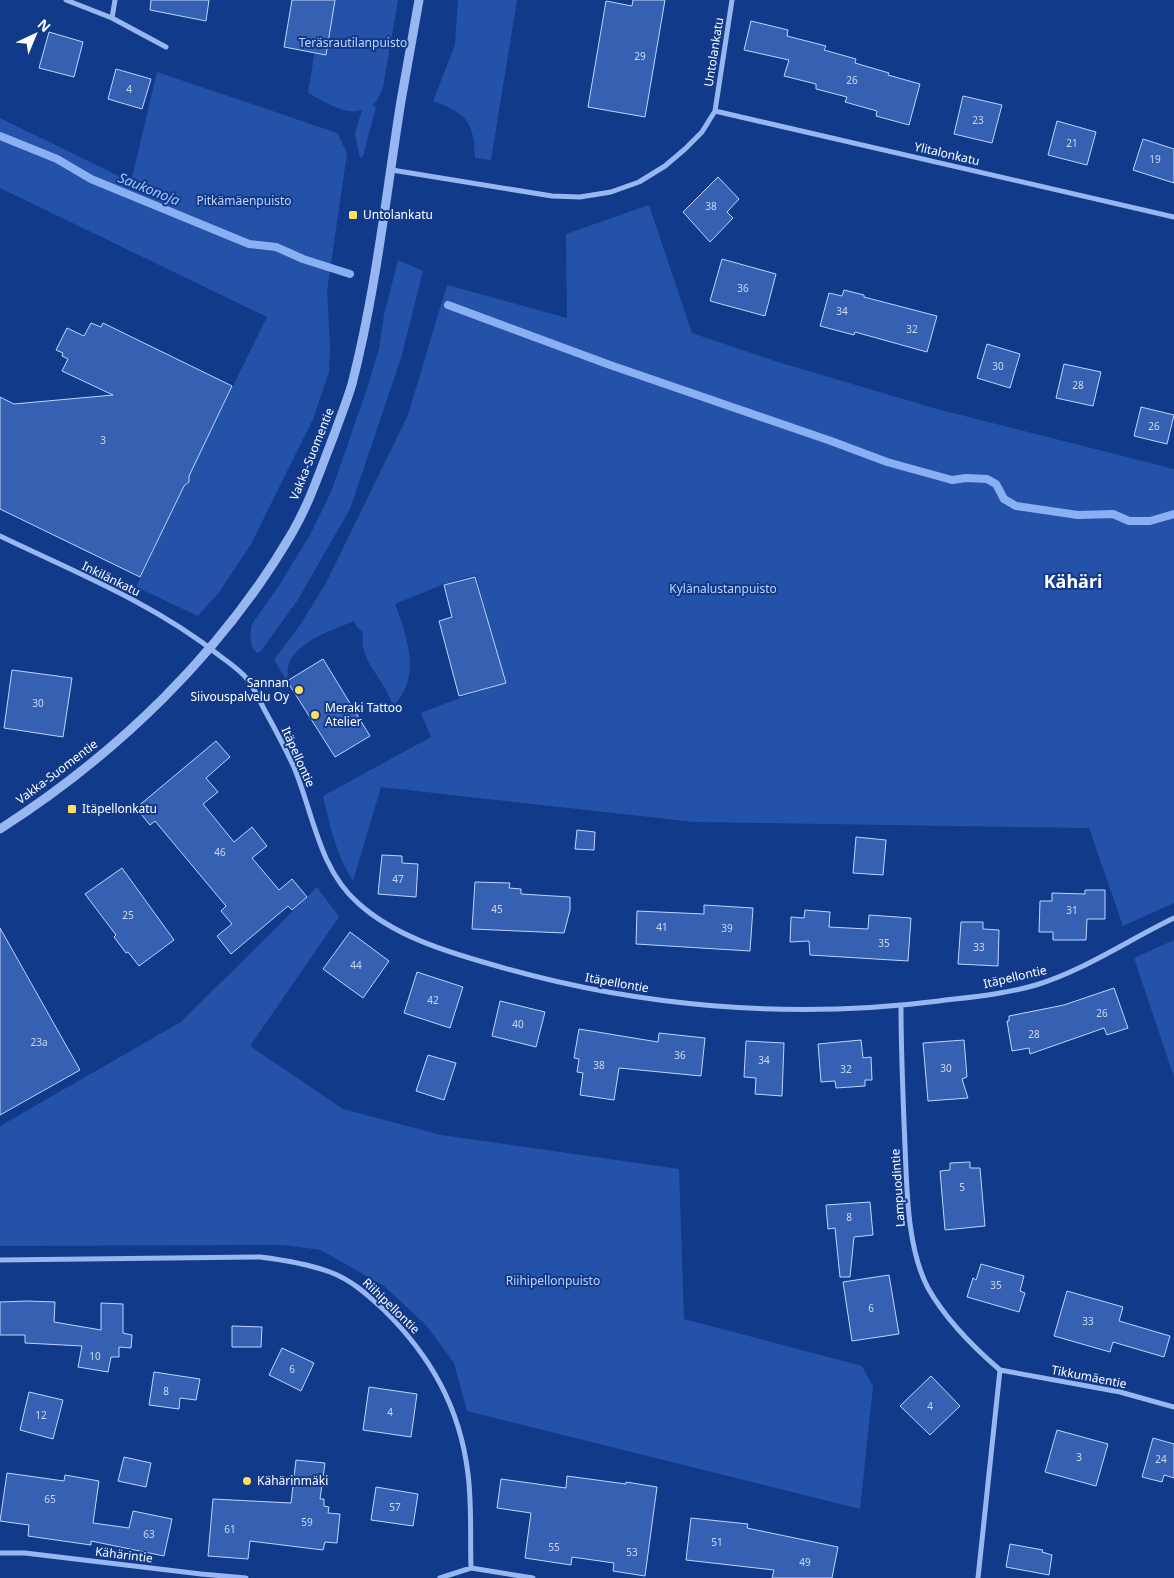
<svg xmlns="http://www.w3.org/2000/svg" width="1174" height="1578" font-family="'Noto Sans',sans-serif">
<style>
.green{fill:#2452a9}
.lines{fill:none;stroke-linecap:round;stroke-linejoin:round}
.stream{stroke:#8ab0f4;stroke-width:8}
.building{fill:#3661b2;stroke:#bfd4fc}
.minor{stroke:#98b7f1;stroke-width:5}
.tertiary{stroke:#98b7f1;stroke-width:9}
.poi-dot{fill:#ffe058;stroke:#123a8a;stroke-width:2}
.labels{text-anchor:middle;stroke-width:4;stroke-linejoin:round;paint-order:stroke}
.number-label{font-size:10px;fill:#cdd8ec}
.park-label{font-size:12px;fill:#bfd4fc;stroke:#123a8a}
.street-label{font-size:12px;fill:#fff;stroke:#123a8a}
.poi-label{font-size:12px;fill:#fff;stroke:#123a8a;text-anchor:start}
.water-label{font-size:14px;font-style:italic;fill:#a4c2f8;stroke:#123a8a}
.district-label{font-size:18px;font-weight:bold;fill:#fff;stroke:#123a8a}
</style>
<rect width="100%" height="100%" fill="#123a8a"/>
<path class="green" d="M323,0H398L383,87L377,101L372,105L376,107L363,156L361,158L359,155L355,133L362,110C344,116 324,101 308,93Z
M458,0H517L491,160L475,158C474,122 467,113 433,101L455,45Z
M157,72L337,133L347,153L327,291L330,346L329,372L313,419L251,544L220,591L198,616L136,587L177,501L176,499L182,486L184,487L189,482V477L187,475L195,462L267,317L0,188V118L131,182Z
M649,205L692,333L778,362L937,409L1174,469V903L1123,926L1089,828L695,822L381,787L353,881C336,855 330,826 323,796L431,737L421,713L465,696L505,683L476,575L444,584L395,604C407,635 421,676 395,704L391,701C383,677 358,660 363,632L357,627L354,621C333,630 302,639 290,661C287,667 288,674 287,681L274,660L302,622L326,583L408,415L447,285L567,318L566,234Z
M398,260L423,271L401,358L350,509L297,601L261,651L257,653L252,647L250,635L252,624L278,587L310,535L331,492L367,389L379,349L384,315Z
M317,887L339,917L250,1046L343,1109L441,1135L679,1169L684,1319L862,1366L873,1386L860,1509L467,1411L454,1363L426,1325L384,1286L321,1250L284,1245L0,1246V1126L181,1022Z
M1174,940V1077L1134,958Z"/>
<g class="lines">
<path class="stream" d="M0,136L57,159L91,179L249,244L276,247L303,259L350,274
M448,305L610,365L831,441L887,462L952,480L966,478L987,479L996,484L1004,499L1016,506L1078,515L1113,514L1129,521H1150L1174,514"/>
</g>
<path class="building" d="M151,0H209L206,21L150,10Z
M292,0H335L326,55L284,47Z
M633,0H665L645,117L588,107L606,1L632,6Z
M751,21L788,30L787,36L826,46L824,50L856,59L855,63L889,73L888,75L920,84L909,125L876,116L877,111L845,102L847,97L816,89V84L784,76L789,60L744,50Z
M49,32L83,42L74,77L39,68Z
M116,69L151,79L142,109L108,99Z
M963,96L1002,105L992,143L954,134Z
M1057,121L1096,132L1087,165L1048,155Z
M1143,139L1174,149V183L1133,170Z
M718,177L739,199L727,212L733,218L710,242L683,212Z
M722,259L776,274L765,316L710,301Z
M844,290L864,295V297L937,316L927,352L855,332L854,335L820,326L829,293L842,296Z
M91,323L101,327L103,323L232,386L189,476V482L184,486L140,577L0,509V397L14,404L113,395L62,371L68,359L62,356L63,353L56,350L67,328L84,336Z
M987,344L1020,354L1010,388L977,378Z
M1064,364L1101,372L1093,406L1056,398Z
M1141,407L1174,415L1167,444L1134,436Z
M475,577L506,683L459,696L439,621L452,617L444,585Z
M323,659L370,736L335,757L287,681Z
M12,670L72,678L63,737L4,728Z
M216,741L230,757L206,778L218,792L203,804L234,842L252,827L267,846L252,858L279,890L292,879L307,897L292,910L288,906L231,954L217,936L232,924L221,911L226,906L155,821L150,825L136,808Z
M577,830L595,832L594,850L575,849Z
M856,837L886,840L883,875L853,873Z
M382,855L402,856V863L418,864L416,897L378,894Z
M122,868L174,940L139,966L128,952L126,953L114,937L116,935L85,894Z
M475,882L510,883L509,888L521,889V894L570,897V910L564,933L472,929Z
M1085,890H1105V919H1087L1086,940H1053V932H1039L1040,901H1052V893L1085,894Z
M704,905L753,908L750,951L636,944L637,911L704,914Z
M805,910L830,912L829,927L868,929L869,915L911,918L908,961L810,955L809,941L790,942L791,917L804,918Z
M961,922H983V929L999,930L998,966L958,964Z
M0,928L80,1070L0,1115Z
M350,932L389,961L363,998L323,969Z
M417,972L463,987L450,1028L404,1013Z
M1114,988L1128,1028L1107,1035L1104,1028L1030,1054L1029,1048L1012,1051L1007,1021H1009V1016L1064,1005Z
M500,1001L545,1012L536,1047L492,1036Z
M579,1029L658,1042L659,1033L705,1038L701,1076L619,1068L614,1100L580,1095L583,1073L577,1072L579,1059L574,1058Z
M861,1040L863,1058L871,1057L872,1080H865V1086L836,1088L835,1081L821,1082L818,1044Z
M964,1040L967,1077L962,1079L968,1098L928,1101L923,1043Z
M746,1041L784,1043L782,1096L755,1094L756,1078L744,1077Z
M428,1055L456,1063L444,1100L416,1091Z
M970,1162V1168H980L985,1226L945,1230L940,1171L950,1170V1163Z
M870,1202L873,1235L854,1237L850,1277H840L835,1228L828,1229L826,1205Z
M981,1264L1024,1276L1020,1291L1025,1293L1019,1312L967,1297L973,1278L976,1280Z
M889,1275L899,1334L852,1341L843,1282Z
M1067,1291L1123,1307L1119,1321L1170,1336L1164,1357L1113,1342L1110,1352L1054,1336Z
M27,1301L55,1302L54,1322L101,1330V1303L123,1304V1333L132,1335L131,1348L119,1347V1357H111L108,1372L78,1367L82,1346L25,1343V1335H0V1302Z
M232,1326L262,1327L261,1347H232Z
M282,1348L314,1363L301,1391L269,1375Z
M154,1372L200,1379L196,1400L180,1398L179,1409L149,1405Z
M931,1376L960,1406L930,1435L900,1406Z
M369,1387L417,1394L411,1437L363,1430Z
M29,1392L63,1400L53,1439L20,1430Z
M1057,1430L1108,1444L1096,1486L1045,1472Z
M1153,1438L1174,1444V1478L1164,1475L1162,1482L1142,1477Z
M124,1457L151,1463L146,1487L118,1481Z
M296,1460L325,1463L320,1499H324V1506L329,1507L328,1513L340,1514L337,1543L325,1542L323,1550L250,1541L248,1559L208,1556L213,1499L291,1503Z
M7,1473L64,1481L65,1475L99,1481L93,1523L129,1528L133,1511L172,1519L164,1556L91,1541V1545L28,1536L29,1525L0,1521Z
M567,1476L626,1484V1482L657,1487L645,1576L613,1571L614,1563L572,1557L571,1565L525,1558L531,1513L497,1508L501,1479L566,1488Z
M376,1487L418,1494L413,1526L371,1520Z
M691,1518L748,1524L747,1528L838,1547L832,1578H772L774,1570L686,1560Z
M1010,1544L1043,1550L1042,1552L1052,1555L1049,1575L1006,1567Z"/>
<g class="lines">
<path class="minor" d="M66,0L112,18L166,47
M112,18L115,0
M715,111L1174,217
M392,170L552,196L580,197L611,192L639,182L665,166L685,149L702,132L715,111L732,0
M0,536C75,572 155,604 220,656C229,663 240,670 247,679C254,688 259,699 264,709C274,727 284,746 293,765C313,811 318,868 358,903C393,935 444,951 490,964C635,1007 789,1020 939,1001C971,997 1005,994 1036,985C1085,970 1128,940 1174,918
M901,1006C901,1053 903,1099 905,1146C907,1190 907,1248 928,1288C946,1320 972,1346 1000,1370
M0,1260L260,1257C285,1260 308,1264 330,1272C351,1280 367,1294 383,1309C430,1355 460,1407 468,1474C472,1505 470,1537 471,1568
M1000,1370L1120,1392L1174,1407
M0,1553H25L201,1574L246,1578
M440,1578L471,1568L533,1578
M978,1578L1000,1370"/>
<path class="tertiary" d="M0,829C117,754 222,653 292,533C310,502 321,468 334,435C340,418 347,401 352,384C376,291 386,195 401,101C407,67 413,34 419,0"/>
</g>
<g class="poi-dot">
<rect x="348" y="210" width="10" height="10" rx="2.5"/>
<circle cx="299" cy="690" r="5"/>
<circle cx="315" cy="715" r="5"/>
<rect x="67" y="804" width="10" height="10" rx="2.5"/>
<circle cx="247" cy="1481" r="5"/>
</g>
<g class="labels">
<g class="number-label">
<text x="640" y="60">29</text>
<text x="852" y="84">26</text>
<text x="129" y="93">4</text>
<text x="978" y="124">23</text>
<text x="1072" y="147">21</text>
<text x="1155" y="163">19</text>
<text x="711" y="210">38</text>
<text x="743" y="292">36</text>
<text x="842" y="315">34</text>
<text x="912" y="333">32</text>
<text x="998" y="370">30</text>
<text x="1078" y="389">28</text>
<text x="1154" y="430">26</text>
<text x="103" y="444">3</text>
<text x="38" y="707">30</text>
<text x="220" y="856">46</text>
<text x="398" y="883">47</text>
<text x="497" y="913">45</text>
<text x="1072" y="914">31</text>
<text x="128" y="919">25</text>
<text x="662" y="931">41</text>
<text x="727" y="932">39</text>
<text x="884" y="947">35</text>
<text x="979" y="951">33</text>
<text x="356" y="969">44</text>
<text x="433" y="1004">42</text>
<text x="1102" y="1017">26</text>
<text x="518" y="1028">40</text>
<text x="1034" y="1038">28</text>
<text x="39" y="1046">23a</text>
<text x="680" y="1059">36</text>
<text x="764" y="1064">34</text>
<text x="599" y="1069">38</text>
<text x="946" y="1072">30</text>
<text x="846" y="1073">32</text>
<text x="962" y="1191">5</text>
<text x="849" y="1221">8</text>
<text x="996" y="1289">35</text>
<text x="871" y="1312">6</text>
<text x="1088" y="1325">33</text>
<text x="95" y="1360">10</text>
<text x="292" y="1373">6</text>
<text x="166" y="1395">8</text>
<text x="930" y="1410">4</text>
<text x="390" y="1416">4</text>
<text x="41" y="1419">12</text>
<text x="1079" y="1461">3</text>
<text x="1161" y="1463">24</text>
<text x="50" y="1503">65</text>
<text x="395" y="1511">57</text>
<text x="307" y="1526">59</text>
<text x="230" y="1533">61</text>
<text x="149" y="1538">63</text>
<text x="717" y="1546">51</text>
<text x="554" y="1551">55</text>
<text x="632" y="1556">53</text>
<text x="805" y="1566">49</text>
</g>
<g class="park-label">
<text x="353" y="47">Teräsrautilanpuisto</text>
<text x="244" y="205">Pitkämäenpuisto</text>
<text x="723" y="593">Kylänalustanpuisto</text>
<text x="553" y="1285">Riihipellonpuisto</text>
</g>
<g class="street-label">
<text transform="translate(714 52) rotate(-81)" y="4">Untolankatu</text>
<text transform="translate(947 154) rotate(13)" y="4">Ylitalonkatu</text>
<text transform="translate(312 454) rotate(-68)" y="4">Vakka-Suomentie</text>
<text transform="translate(111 579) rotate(26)" y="4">Inkilänkatu</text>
<text transform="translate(298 757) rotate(66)" y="4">Itäpellontie</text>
<text transform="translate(57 772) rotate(-37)" y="4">Vakka-Suomentie</text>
<text transform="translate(1015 977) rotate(-13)" y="4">Itäpellontie</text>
<text transform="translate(617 983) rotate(10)" y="4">Itäpellontie</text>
<text transform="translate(898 1188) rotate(-94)" y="4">Lampuodintie</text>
<text transform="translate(391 1306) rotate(44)" y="4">Riihipellontie</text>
<text transform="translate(1089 1377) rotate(11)" y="4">Tikkumäentie</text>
<text transform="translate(124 1555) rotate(7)" y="4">Kähärintie</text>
</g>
<g class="poi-label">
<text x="363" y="219">Untolankatu</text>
<text x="289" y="687" text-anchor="end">Sannan<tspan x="289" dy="14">Siivouspalvelu Oy</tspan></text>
<text x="325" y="712">Meraki Tattoo<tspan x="325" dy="14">Atelier</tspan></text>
<text x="82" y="813">Itäpellonkatu</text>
<text x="257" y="1485">Kähärinmäki</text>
</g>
<g class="water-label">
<text transform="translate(149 189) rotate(22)" y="5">Saukonoja</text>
</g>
<g class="district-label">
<text x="1073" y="588">Kähäri</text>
</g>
</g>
<g transform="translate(35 35) rotate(44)" stroke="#123a8a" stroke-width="4" paint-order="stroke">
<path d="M0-4L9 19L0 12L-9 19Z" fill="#ffffff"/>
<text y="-8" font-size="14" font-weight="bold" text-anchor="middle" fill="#ffffff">N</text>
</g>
</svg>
